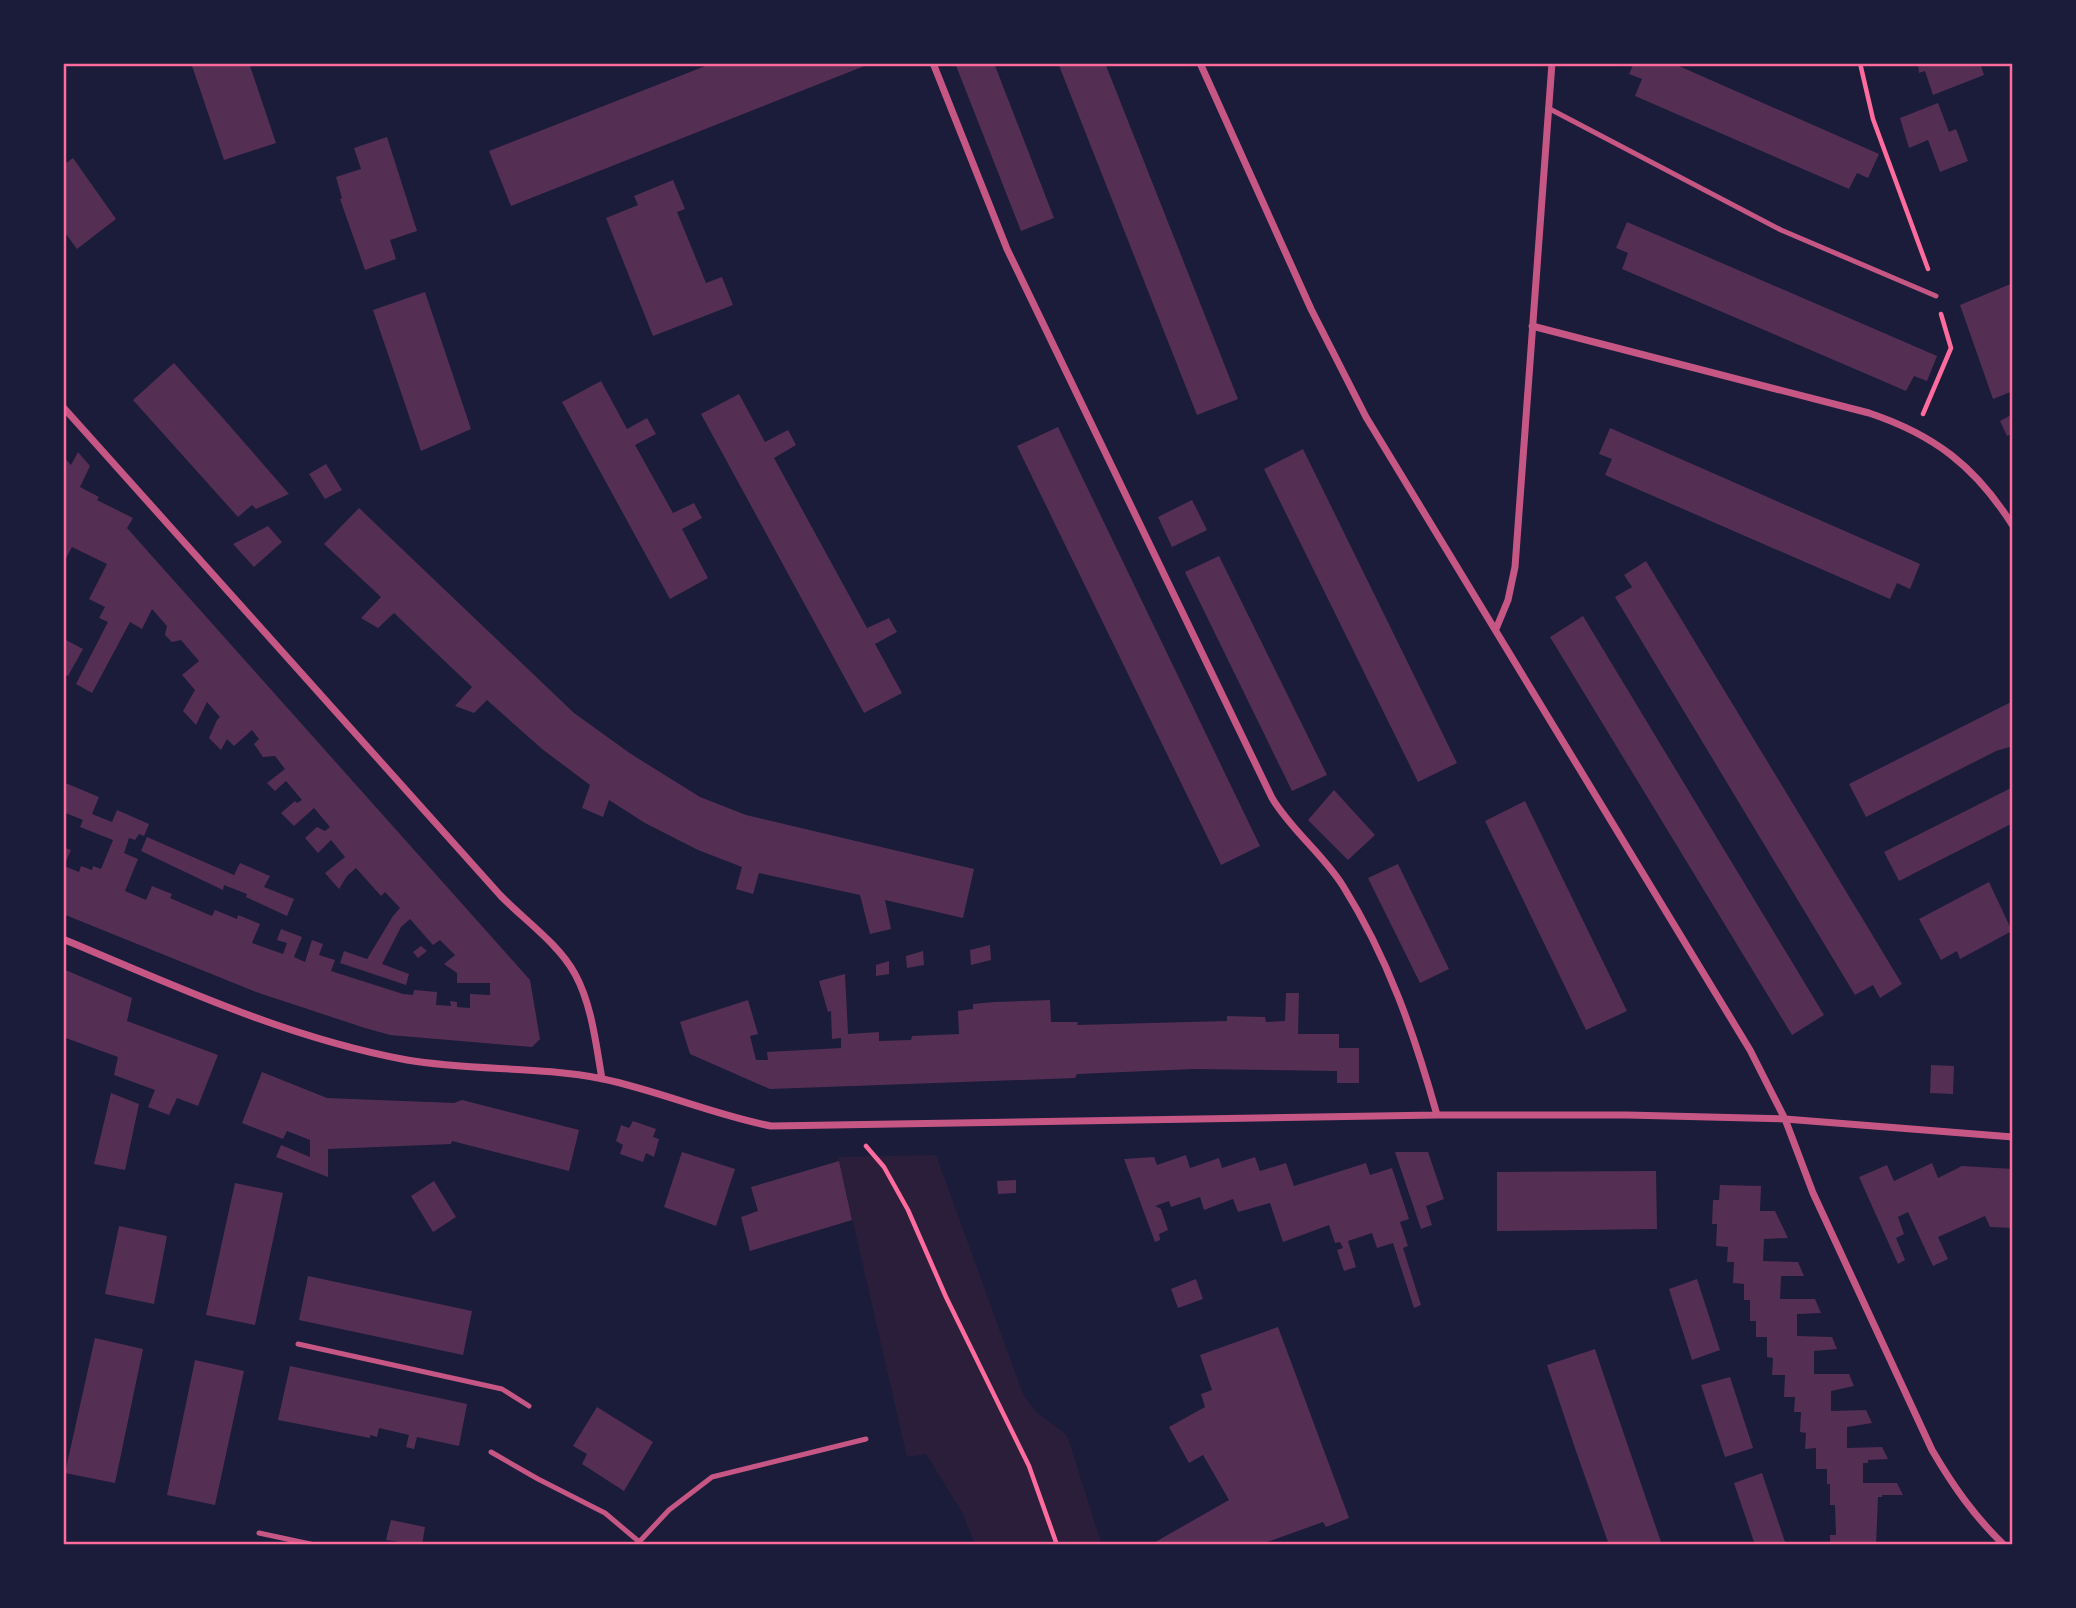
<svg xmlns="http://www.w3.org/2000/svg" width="2076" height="1608" font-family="Helvetica,sans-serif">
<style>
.green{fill:#2a1e3b}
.building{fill:#542f53}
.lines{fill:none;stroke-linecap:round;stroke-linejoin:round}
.path{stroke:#ff6b9d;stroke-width:4.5}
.service{stroke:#c65784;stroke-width:5}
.minor{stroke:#c65784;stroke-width:7}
.neatline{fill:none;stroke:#ff6b9d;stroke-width:2.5}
</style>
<rect width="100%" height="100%" fill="#1b1b3a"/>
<path class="green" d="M936,1155L1023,1394L1036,1412L1067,1435L1102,1545H975L963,1514L926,1454L907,1457L838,1157Z"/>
<path class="building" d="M191,63H249L276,143L224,160Z
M713,63H872L511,206L489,151Z
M955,63H994L1054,218L1021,231Z
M1058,63H1105L1238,399L1197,415Z
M1634,63H1672L1879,154L1868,178L1857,173L1849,189L1635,96L1642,79L1629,74Z
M1918,63H1980L1984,75L1933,95L1925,71L1919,73Z
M1938,103L1949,132L1956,129L1968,161L1940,172L1928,140L1909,148L1900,118Z
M387,137L417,231L390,240L396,259L365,270L340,199L342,198L336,177L361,169L354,148Z
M73,158L116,219L77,249L63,230V165Z
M673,180L685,209L677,212L706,283L722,277L733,305L653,336L606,218L638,205L634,196Z
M1627,222L1937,356L1927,381L1914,376L1906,391L1622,269L1628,253L1616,248Z
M2013,283V391L1993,399L1960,305Z
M425,292L471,429L421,451L373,310Z
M174,363L229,425L289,494L256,509L252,505L238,517L133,400Z
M601,381L627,429L647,418L656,434L635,445L673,513L694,503L702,518L682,529L708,578L670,599L562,402Z
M739,394L765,442L788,430L796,445L774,458L867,628L889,618L897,632L875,644L902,693L864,713L701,414Z
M2013,414V433L2007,436L2000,421Z
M1058,427L1260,846L1221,865L1017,446Z
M1610,428L1920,564L1910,589L1897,583L1890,599L1605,475L1612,459L1599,454Z
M1303,449L1457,763L1418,782L1264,469Z
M78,452L90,466L80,487L99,497L97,500L133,518L127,528L530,980L540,1039L532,1047L390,1035L365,1028L256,992L63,914V847L71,850L64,866L79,872L81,866L92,870L93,866L101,869L113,840L80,827L83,820L63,812V782L99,797L92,814L112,822L117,810L149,824L144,836L139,834L135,840L129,838L124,853L138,859L125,891L146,900L152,886L172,894L170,898L212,916L215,910L237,919L238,915L260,924L252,943L283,954L287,943L277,940L281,929L302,937L294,957L305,962L312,940L323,944L319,955L335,960L331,971L403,994L413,995L414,990L437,992L436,1005L451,1006L450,1001L457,1002V1007L470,1008V994L490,995V983H457V973L444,964L455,955L440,940L433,945L410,919L401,927L382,964L409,974L406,985L340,963L344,951L367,959L393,916L400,908L385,892L381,896L356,868L347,876L339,889L325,873L345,857L331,840L318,853L305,838L317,827L325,831L330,827L314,808L294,826L281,813L295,801L297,803L302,800L286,781L275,791L267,783L285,769L275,756L263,757L254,744L259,739L252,730L234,746L227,739L221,750L209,738L217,720L220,717L207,702L196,725L183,711L195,690L182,675L199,661L181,640L172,642L165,635L167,626L152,609L142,629L130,622L92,693L76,684L108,622L99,618L105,607L89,599L107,564L72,547L63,564V456L71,465Z
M326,464L342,490L325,499L309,474Z
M1192,500L1207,530L1172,547L1158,517Z
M359,508L574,713L631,754L700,797L746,815L974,869L963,918L885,900L891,929L870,934L860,895L759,873L753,894L736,889L742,867L698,850L645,823L609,800L603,817L582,808L590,785L542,749L487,700L474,713L455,706L472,687L394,613L378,628L361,618L381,597L324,544Z
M268,526L282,542L254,567L233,544Z
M1219,556L1327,775L1292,791L1185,572Z
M1646,561L1902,984L1880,998L1873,985L1855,995L1615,597L1632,587L1624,575Z
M1583,616L1824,1015L1792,1035L1550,637Z
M66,640L83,649L68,676L63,673V646Z
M2013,701V746L1996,751L1866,817L1849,784Z
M2013,787V823L1899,881L1884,852Z
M1334,790L1375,835L1348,860L1308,820Z
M1525,801L1627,1011L1586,1030L1485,821Z
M147,837L234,875L240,863L270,876L264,887L294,899L287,916L246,897L247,894L224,885L223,890L141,851Z
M1398,864L1449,969L1420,983L1368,878Z
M1989,882L2012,931L1960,959L1957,951L1941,960L1919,919Z
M990,945L991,960L971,965L970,950Z
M421,946L427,951L418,958L413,952Z
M923,951L924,965L907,968L906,956Z
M889,961V974L876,976V965Z
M63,969L132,998L127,1021L218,1055L198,1106L177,1098L169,1115L148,1107L155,1090L114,1075L118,1057L63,1037Z
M845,974L848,1034L879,1032V1041L911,1040L912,1036L959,1034L958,1011L973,1009V1004L994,1002L1050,1000L1051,1022H1078L1077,1025L1227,1021V1016L1265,1017L1266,1022L1285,1021L1286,993H1299L1298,1034H1339V1048H1359V1083H1337V1071L1194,1069L1077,1074L1075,1078L770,1089L690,1054L680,1022L748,1000L758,1034L750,1036L756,1060H768L767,1052L841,1048V1038L832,1039L831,1011L828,1012L819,981Z
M1931,1065L1954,1066L1953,1094L1930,1093Z
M262,1072L327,1098L454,1103L462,1100L579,1130L569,1171L452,1141L451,1144L328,1149V1177L276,1157L281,1145L310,1157V1140L287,1131L283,1139L242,1123Z
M111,1093L139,1104L125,1170L94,1164Z
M633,1121L656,1129L653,1137L659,1139L654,1157L646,1153L643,1162L620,1154L623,1145L616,1141L621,1125L629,1128Z
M682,1152L735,1169L716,1226L664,1207Z
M1395,1152H1428L1444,1199L1426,1206L1432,1225L1421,1229Z
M1186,1155L1190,1168L1219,1158L1222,1168L1255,1157L1260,1171L1286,1163L1294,1186L1366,1163L1370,1175L1392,1168L1409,1219L1400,1222L1408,1246L1403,1248L1421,1305L1414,1308L1393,1243L1377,1248L1372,1233L1348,1241L1356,1267L1344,1271L1337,1250L1343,1248L1340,1242L1335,1243L1329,1225L1283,1242L1270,1203L1238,1212L1233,1199L1204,1210L1200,1197L1171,1207L1169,1201L1155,1206L1161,1209L1168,1230L1159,1234L1160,1240L1155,1242L1124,1159L1154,1157L1157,1165Z
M839,1161L852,1220L750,1251L741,1217L758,1211L751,1187Z
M1932,1163L1938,1178L1962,1166L2013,1169V1228L1990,1227L1985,1216L1938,1237L1948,1259L1933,1266L1908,1212L1898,1217L1904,1234L1896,1238L1905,1260L1898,1264L1859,1177L1887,1165L1894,1181Z
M1656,1171L1657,1229L1497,1231V1172Z
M1016,1180V1193L998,1194L997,1181Z
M434,1181L456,1217L433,1232L411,1196Z
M235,1183L283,1193L255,1325L206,1315Z
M1720,1185L1761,1186L1760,1211H1775L1788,1238L1764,1239L1763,1261L1798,1262L1804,1276H1781L1780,1299H1815L1821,1313L1797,1314V1336L1832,1337L1837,1349L1814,1351V1374H1849L1854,1386L1831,1391V1411L1866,1410L1872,1423L1847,1427V1448L1882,1447L1888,1459L1868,1460V1463H1863V1483H1897L1903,1495H1882V1497H1878L1876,1545H1830V1535H1836L1835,1505H1830V1484H1827V1469H1816V1448L1805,1449L1806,1433L1800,1432L1801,1412H1794L1795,1397H1784L1785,1375H1772L1773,1358L1767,1357V1337H1756V1321H1750V1300H1744V1284L1733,1283L1734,1262H1727L1728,1247L1716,1246L1717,1224H1712L1713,1200H1719Z
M119,1226L167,1236L154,1304L105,1294Z
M308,1276L472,1311L463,1355L299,1320Z
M1196,1279L1203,1299L1178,1308L1171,1289Z
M1697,1279L1720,1350L1692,1360L1669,1289Z
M1278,1327L1349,1518L1326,1527L1323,1522L1267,1542L1268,1545H1150L1229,1500L1203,1455L1189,1463L1169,1427L1205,1407L1201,1394L1212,1390L1200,1355Z
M95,1338L143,1349L115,1483L65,1473Z
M1595,1349L1604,1376L1662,1545H1609L1576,1451L1547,1365Z
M195,1360L244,1371L215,1505L167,1495Z
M290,1366L467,1404L459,1446L417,1437L414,1449L406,1447L409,1435L379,1428L377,1437L370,1435V1438L278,1420Z
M1730,1377L1753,1448L1725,1457L1701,1385Z
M597,1407L653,1442L624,1491L582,1464L587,1454L573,1446Z
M1762,1473L1785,1542L1778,1545H1755L1734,1483Z
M391,1520L425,1527L422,1545L386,1540Z"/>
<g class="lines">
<path class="path" d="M1860,63L1873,119L1928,269
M1923,414L1951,348L1941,314
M866,1146L884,1167L908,1210L946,1297L1029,1466L1057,1545"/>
<path class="service" d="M1548,108L1781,230L1936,296
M298,1344L502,1389L529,1406
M491,1452L538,1479L605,1513L643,1545
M259,1533L315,1545
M640,1541L669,1510L712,1477L866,1439"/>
<path class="minor" d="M933,63L1007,249L1272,798C1292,831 1323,854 1343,886C1388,958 1414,1033 1437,1115
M1200,63L1311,309L1366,417L1750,1050L1785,1119L1813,1193L1932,1450C1953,1486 1974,1516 2004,1545
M1532,326L1869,413C1935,435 1976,467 2013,526
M63,407L500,895C524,920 558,943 575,974C592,1005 596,1045 602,1079
M1496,629L1508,600L1515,567L1552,63
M63,939C175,986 287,1038 407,1060C472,1071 539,1066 603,1079C660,1091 714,1115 771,1126L1437,1115H1627L1785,1119L2013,1137"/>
</g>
<rect width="2076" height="1608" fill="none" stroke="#1b1b3a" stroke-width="130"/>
<rect x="65" y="65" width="1946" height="1478" class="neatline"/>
</svg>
